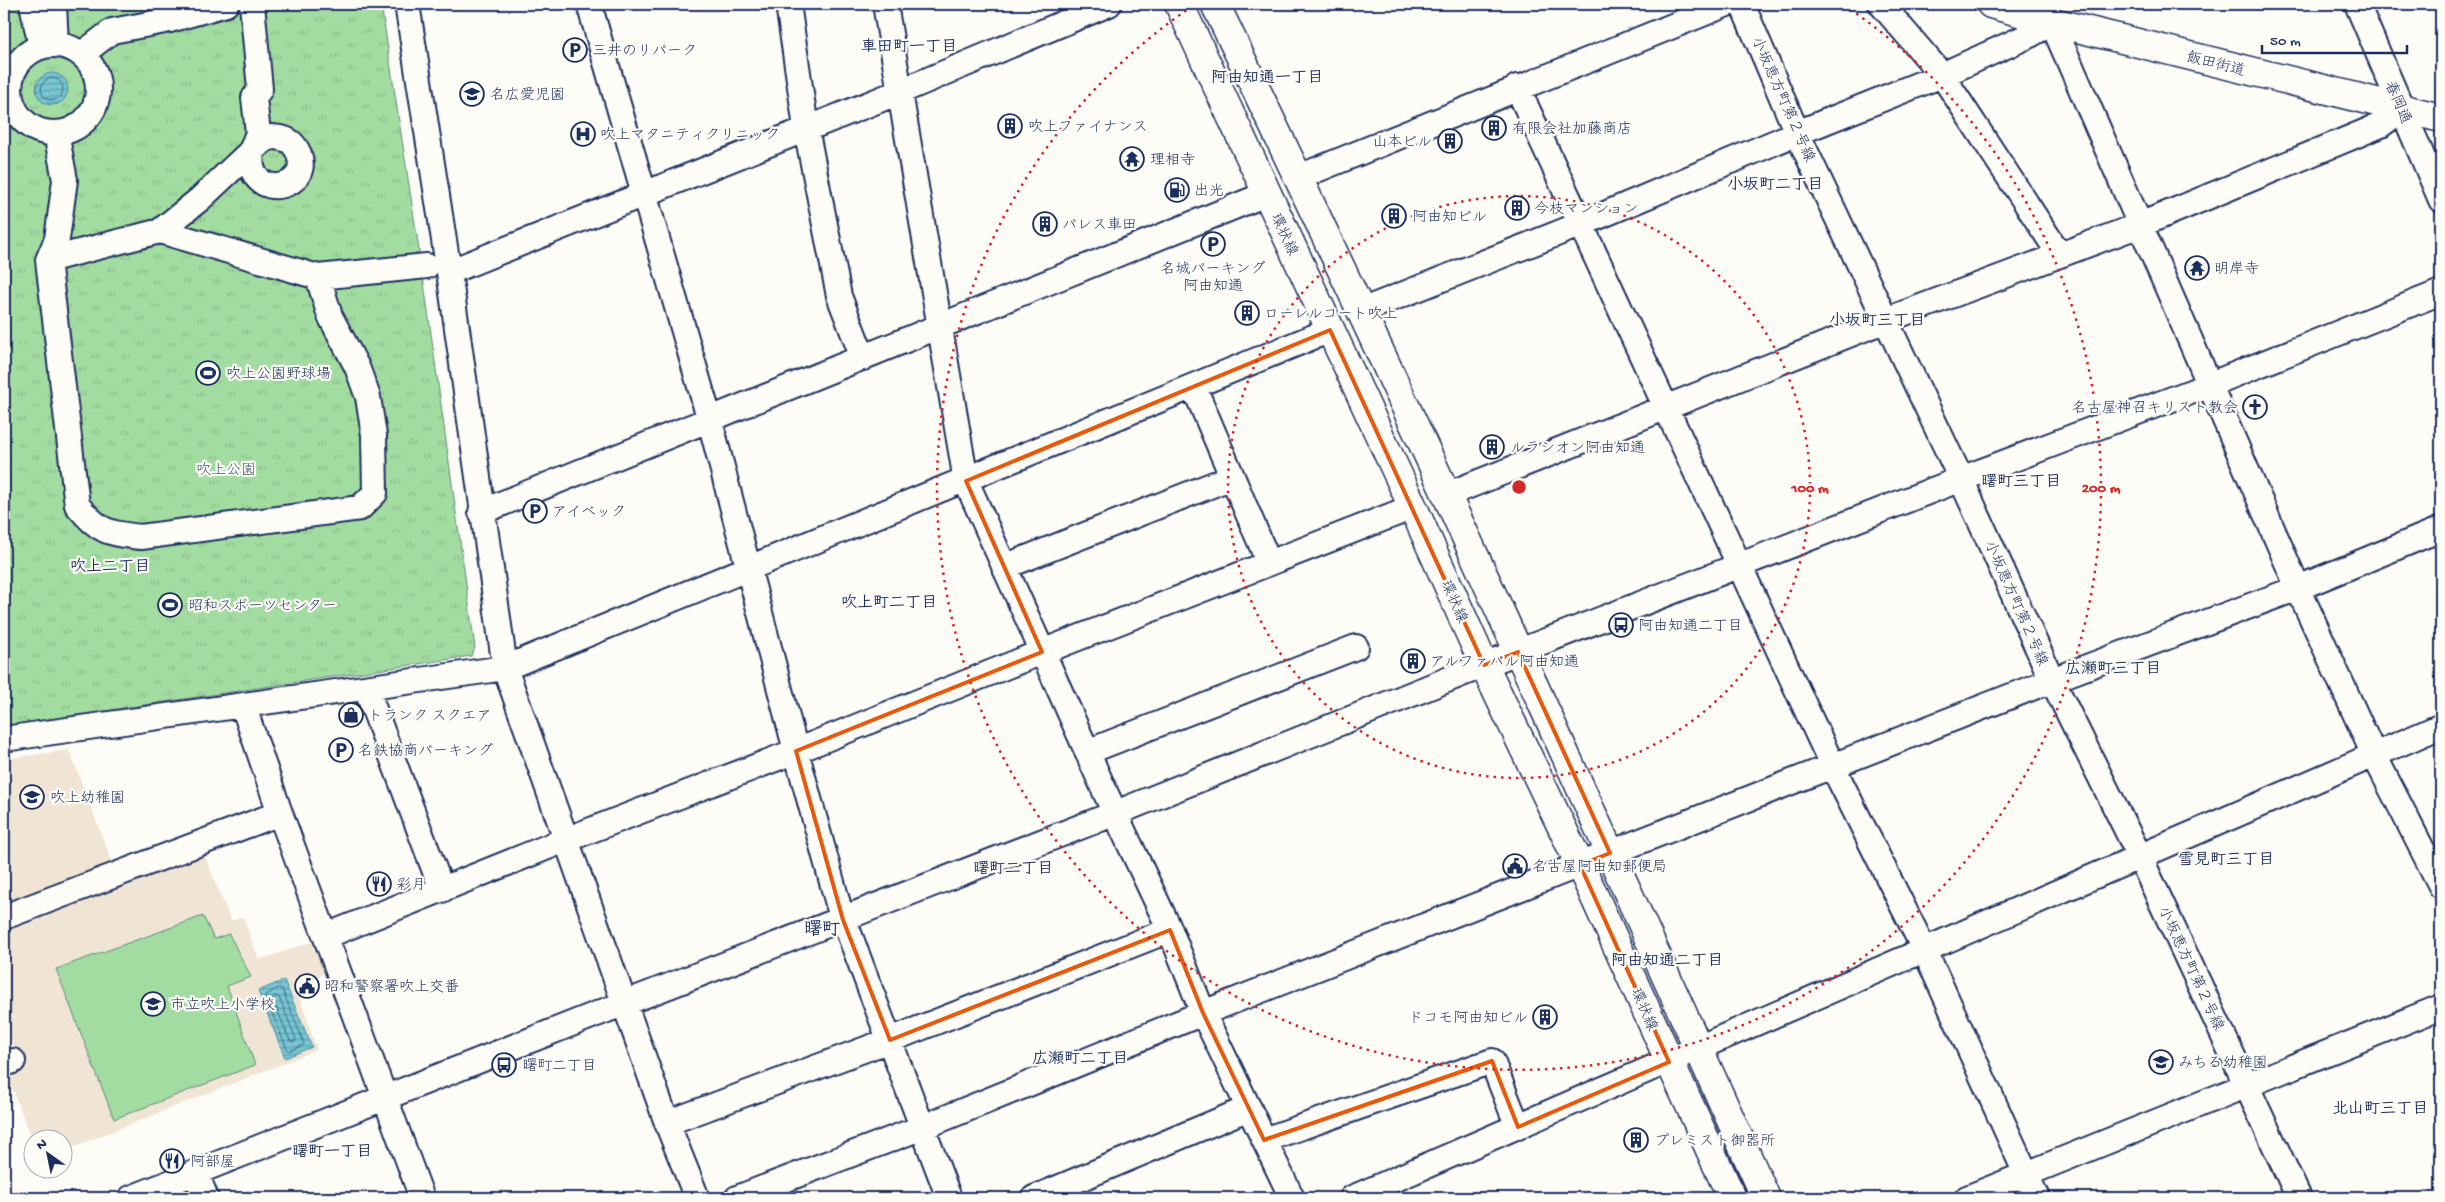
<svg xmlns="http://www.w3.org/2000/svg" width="2445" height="1202" font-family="'Gochi Hand','Klee One',sans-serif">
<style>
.built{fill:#f0e5d4}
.green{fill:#a3dca1;stroke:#5f8680}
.park{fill:url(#park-tufts);stroke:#5f8680}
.water{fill:url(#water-rules);stroke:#528aa4}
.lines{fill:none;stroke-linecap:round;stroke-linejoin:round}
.shore{stroke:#406b8c;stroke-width:1}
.minor-casing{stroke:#1b2f5e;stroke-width:28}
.major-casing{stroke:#1b2f5e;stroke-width:31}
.minor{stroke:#fdfcf7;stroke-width:24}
.major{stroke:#fdfcf7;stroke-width:28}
.marked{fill:none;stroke:#e8590c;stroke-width:4;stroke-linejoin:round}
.ring{fill:none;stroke:#d62828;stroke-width:2.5;stroke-dasharray:2.5 5}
.labels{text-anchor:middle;stroke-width:4.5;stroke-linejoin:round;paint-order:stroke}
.poi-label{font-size:15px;fill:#1b2f5e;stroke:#fdfcf7;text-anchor:start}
.street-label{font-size:15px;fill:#1b2f5e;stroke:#fdfcf7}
.park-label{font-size:15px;fill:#3d5a6f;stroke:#fdfcf7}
.neighbourhood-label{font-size:16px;font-weight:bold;fill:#1b2f5e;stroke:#fdfcf7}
.quarter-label{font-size:18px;font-weight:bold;fill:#1b2f5e;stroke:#fdfcf7}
.centre{fill:#d62828;stroke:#fdfcf7;stroke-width:2.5}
.ring-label{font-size:15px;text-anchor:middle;font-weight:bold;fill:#d62828;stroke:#fdfcf7;stroke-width:4.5;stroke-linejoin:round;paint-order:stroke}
</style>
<defs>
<pattern id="park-tufts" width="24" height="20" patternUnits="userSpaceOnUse" patternTransform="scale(1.25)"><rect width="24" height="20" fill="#a3dca1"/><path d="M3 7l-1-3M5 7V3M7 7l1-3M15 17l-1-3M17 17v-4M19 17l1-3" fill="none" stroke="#8cbd8d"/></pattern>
<pattern id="water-rules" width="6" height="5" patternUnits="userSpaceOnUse" patternTransform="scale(1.25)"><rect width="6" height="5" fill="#77c6d2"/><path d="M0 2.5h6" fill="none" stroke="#61a1ae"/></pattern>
</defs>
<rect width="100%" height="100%" fill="#fdfcf7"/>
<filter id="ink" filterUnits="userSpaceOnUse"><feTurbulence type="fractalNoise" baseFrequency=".02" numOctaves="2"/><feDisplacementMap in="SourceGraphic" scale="10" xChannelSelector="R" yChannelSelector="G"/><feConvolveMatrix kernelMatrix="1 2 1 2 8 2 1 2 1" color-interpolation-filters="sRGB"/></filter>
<g filter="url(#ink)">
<path class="built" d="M69,750L113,864L4,903V759Z
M203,852L231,921L243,917L259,960L317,940L330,971L296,985L317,1050L63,1151L62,1140H32L4,1068L20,1061L4,1022V928Z"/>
<path class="green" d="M203,916L214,939L229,934L251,977L227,986L255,1065L114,1119L56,969Z"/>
<path class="park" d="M4,4H381L422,269L475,648L471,656L4,726Z"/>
<path class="water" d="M36 89a16 16 0 1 1 32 0a16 16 0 1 1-32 0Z
M284,980L312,1047L285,1058L258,991Z"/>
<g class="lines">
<path class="shore" d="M41 89a11 11 0 1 1 22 0a11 11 0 1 1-22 0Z
M279,988L282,989L304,1043L303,1045L290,1051L287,1049L265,996Z
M275,996L279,997L296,1039L295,1042L290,1041L273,999Z"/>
<g class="minor-casing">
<path id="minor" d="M32,4L41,47
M54,4L56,45
M407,4L449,272L505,668L667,1123L697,1198
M589,4L710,421L796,751L838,904L949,1198
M788,4L806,128L839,296L863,358
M885,4L966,481L1107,796L1170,930L1203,1013L1292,1198
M1742,4L1797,133L1961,479L2052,680L2140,857L2299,1198
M1881,4L1942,75L2060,255
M2044,4L2298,588L2374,755L2441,886
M2357,4L2441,200
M10 89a44 44 0 1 1 88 0a44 44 0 1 1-88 0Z
M82,54L112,31L170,20L226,4
M1517,87L1833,767L1925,951L2037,1198
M56,133L65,180L57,239L48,260L77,505C100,532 106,533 141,537L360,508L375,493L374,435L368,397L357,367L330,316L318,277
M272,137C286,138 293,140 299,154C311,188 259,199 252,167C251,162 252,156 251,151L264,140Z
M1299,177L1727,4
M160,231L200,199L251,151L258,133L254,98L260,89L252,4
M48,260L160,231L318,277L427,266
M449,272L899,92L1109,4
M1361,311L1579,225L1797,133L1942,75L2030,35L2053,22
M1194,387L1269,563
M1446,495L1886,320L2140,225L2381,125L2402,109
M481,512L1266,194
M1004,567L1232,477
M366,688L442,890
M243,705L280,813L422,1198
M4,739L505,668L1330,330
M1087,752L1356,647
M4,917L280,813
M326,936L555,844L796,751L1042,652L1413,507
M4,1064L13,1061
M667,1123L890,1040L1170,930
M1264,1140L1492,1061L1518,1127
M196,1173L206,1198
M131,1198L594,1015L1116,813L1484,665L1961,479L2209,385L2441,292
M737,1198L923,1127L1203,1013L1554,875L2052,680L2298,588L2441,529
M1034,1198L1249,1108
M1352,1198L2441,726
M1967,1198L2441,1007"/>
</g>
<g class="major-casing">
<path id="major" d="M1179,4L1413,507L1484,665L1580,865L1732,1198
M1215,4C1406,399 1586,799 1766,1198
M1991,4L2053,22L2441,118"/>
</g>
<use href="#minor" class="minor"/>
<use href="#major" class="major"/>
</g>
</g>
<path class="marked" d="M1330,330L1484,665L1518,652L1610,853L1580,865L1669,1062L1518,1127L1492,1061L1264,1140L1203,1013L1170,930L890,1040L843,920L796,751L1042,652L966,481Z"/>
<g class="ring">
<circle cx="1519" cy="487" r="291"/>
<path d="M1844 5A582 582 0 1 1 1194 5"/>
</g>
<defs>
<g id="parking-ring" transform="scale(1.25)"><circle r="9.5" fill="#fdfcf7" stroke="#1b2f5e" stroke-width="1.5"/><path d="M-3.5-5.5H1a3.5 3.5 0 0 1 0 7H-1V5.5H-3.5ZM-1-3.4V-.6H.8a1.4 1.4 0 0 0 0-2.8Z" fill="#1b2f5e"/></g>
<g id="school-ring" transform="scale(1.25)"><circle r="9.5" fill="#fdfcf7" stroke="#1b2f5e" stroke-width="1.5"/><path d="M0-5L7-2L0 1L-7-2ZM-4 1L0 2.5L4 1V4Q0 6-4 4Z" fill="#1b2f5e"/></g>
<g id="building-ring" transform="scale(1.25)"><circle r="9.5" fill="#fdfcf7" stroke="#1b2f5e" stroke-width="1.5"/><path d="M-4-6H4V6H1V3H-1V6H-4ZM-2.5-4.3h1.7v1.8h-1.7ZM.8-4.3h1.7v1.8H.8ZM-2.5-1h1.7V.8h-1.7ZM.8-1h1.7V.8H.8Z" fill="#1b2f5e"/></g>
<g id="hospital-ring" transform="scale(1.25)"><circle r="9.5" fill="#fdfcf7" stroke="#1b2f5e" stroke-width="1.5"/><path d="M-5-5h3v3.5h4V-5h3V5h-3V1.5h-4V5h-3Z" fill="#1b2f5e"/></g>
<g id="temple-ring" transform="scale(1.25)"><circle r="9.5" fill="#fdfcf7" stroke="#1b2f5e" stroke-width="1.5"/><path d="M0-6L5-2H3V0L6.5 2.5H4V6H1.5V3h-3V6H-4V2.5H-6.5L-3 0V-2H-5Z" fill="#1b2f5e"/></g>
<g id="fuel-ring" transform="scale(1.25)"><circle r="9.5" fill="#fdfcf7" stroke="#1b2f5e" stroke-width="1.5"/><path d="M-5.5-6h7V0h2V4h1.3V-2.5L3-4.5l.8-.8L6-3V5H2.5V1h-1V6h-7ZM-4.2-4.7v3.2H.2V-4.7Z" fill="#1b2f5e"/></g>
<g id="stadium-ring" transform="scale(1.25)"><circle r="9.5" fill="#fdfcf7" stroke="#1b2f5e" stroke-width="1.5"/><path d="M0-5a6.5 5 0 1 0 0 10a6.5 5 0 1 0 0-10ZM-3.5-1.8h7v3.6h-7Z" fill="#1b2f5e"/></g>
<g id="church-ring" transform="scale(1.25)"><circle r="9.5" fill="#fdfcf7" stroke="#1b2f5e" stroke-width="1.5"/><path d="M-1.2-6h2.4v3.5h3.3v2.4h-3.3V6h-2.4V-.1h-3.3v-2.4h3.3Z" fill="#1b2f5e"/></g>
<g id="bus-ring" transform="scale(1.25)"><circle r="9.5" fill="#fdfcf7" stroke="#1b2f5e" stroke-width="1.5"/><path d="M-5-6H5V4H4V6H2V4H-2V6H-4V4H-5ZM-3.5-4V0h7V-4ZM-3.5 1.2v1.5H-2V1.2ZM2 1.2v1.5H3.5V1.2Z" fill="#1b2f5e"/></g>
<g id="shop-ring" transform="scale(1.25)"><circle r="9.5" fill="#fdfcf7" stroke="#1b2f5e" stroke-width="1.5"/><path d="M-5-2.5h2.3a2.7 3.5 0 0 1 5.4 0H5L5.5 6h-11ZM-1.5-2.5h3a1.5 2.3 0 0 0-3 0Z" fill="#1b2f5e"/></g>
<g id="civic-ring" transform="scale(1.25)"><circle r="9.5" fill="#fdfcf7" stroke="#1b2f5e" stroke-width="1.5"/><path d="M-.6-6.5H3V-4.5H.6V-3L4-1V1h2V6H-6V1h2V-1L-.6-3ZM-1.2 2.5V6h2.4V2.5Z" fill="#1b2f5e"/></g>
<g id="restaurant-ring" transform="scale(1.25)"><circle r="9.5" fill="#fdfcf7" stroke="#1b2f5e" stroke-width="1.5"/><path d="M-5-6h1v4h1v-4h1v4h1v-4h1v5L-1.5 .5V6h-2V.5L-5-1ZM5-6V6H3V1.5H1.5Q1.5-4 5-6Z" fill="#1b2f5e"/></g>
</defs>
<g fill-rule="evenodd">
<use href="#parking-ring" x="575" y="50"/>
<use href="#school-ring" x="472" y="94"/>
<use href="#building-ring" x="1010" y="126"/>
<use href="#building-ring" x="1494" y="128"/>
<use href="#hospital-ring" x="583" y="134"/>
<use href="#building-ring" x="1450" y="141"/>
<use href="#temple-ring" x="1132" y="159"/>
<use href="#fuel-ring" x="1177" y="190"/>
<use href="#building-ring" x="1517" y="208"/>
<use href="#building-ring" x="1394" y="216"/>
<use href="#building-ring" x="1045" y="224"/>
<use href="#parking-ring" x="1213" y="244"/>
<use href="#temple-ring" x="2197" y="268"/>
<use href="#building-ring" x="1247" y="313"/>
<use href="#stadium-ring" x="208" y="373"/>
<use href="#church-ring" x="2255" y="407"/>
<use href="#building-ring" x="1492" y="447"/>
<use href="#parking-ring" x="535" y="511"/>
<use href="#stadium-ring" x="170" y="605"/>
<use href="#bus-ring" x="1621" y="625"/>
<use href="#building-ring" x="1413" y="661"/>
<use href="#shop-ring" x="351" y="715"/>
<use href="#parking-ring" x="341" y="750"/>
<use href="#school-ring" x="32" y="797"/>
<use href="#civic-ring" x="1515" y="866"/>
<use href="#restaurant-ring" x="379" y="884"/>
<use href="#civic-ring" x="307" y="986"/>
<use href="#school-ring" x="153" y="1004"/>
<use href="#building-ring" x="1545" y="1017"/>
<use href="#school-ring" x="2161" y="1062"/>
<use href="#bus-ring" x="504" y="1065"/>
<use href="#building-ring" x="1636" y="1140"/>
<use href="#restaurant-ring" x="172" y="1161"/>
</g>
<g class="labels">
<g class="poi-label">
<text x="592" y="55">三井のリパーク</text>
<text x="490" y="99">名広愛児園</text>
<text x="1028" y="131">吹上ファイナンス</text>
<text x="1512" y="133">有限会社加藤商店</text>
<text x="600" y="139">吹上マタニティクリニック</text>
<text x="1432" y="146" text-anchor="end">山本ビル</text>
<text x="1150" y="164">理相寺</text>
<text x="1194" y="195">出光</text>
<text x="1534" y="213">今枝マンション</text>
<text x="1412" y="221">阿由知ビル</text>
<text x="1062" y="229">パレス車田</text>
<text x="1213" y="273" text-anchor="middle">名城パーキング<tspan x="1213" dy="17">阿由知通</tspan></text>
<text x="2214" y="273">明岸寺</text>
<text x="1264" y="318">ローレルコート吹上</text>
<text x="226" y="378">吹上公園野球場</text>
<text x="2238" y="412" text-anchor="end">名古屋神召キリスト教会</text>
<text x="1510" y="452">ルラシオン阿由知通</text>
<text x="552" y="516">アイベック</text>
<text x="188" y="610">昭和スポーツセンター</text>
<text x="1638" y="630">阿由知通二丁目</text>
<text x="1430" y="666">アルファパル阿由知通</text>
<text x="368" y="720">トランク スクエア</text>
<text x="358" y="755">名鉄協商パーキング</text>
<text x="50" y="802">吹上幼稚園</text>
<text x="1532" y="871">名古屋阿由知郵便局</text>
<text x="396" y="889">彩月</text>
<text x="324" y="991">昭和警察署吹上交番</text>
<text x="170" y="1009">市立吹上小学校</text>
<text x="1528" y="1022" text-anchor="end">ドコモ阿由知ビル</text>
<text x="2178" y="1067">みちる幼稚園</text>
<text x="522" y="1070">曙町二丁目</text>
<text x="1654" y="1145">プレミスト御器所</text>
<text x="190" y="1166">阿部屋</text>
</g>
<g class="street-label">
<text transform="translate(2216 63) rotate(14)" y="5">飯田街道</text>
<text transform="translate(1784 99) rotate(66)" y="5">小坂恵方町第２号線</text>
<text transform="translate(2399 102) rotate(67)" y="5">春岡通</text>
<text transform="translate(1285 234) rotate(65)" y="5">環状線</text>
<text transform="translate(1455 601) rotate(66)" y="5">環状線</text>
<text transform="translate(2017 603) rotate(66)" y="5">小坂恵方町第２号線</text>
<text transform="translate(2192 968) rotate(65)" y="5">小坂恵方町第２号線</text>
<text transform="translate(1645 1009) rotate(66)" y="5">環状線</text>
</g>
<g class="park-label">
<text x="226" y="474">吹上公園</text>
</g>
<g class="neighbourhood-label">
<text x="909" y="51">車田町一丁目</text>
<text x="1267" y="82">阿由知通一丁目</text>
<text x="1775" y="189">小坂町二丁目</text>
<text x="1877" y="325">小坂町三丁目</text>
<text x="2021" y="486">曙町三丁目</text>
<text x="110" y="571">吹上二丁目</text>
<text x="889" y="607">吹上町二丁目</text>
<text x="2113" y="673">広瀬町三丁目</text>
<text x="2226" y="864">雪見町三丁目</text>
<text x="1013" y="873">曙町二丁目</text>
<text x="1667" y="965">阿由知通二丁目</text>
<text x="1080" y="1063">広瀬町二丁目</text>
<text x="2380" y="1113">北山町三丁目</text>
<text x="332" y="1156">曙町一丁目</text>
</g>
<g class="quarter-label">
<text x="822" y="934">曙町</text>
</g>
</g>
<circle cx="1519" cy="487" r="8" class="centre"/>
<g class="ring-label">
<text x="1810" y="492">100 m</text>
<text x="2101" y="492">200 m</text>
</g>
<rect width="2445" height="1202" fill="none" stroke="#fdfcf7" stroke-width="20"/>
<rect x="10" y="10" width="2425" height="1182" fill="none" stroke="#1b2f5e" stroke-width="2" filter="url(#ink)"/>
<g transform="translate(48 1154) rotate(327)"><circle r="24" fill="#fdfcf7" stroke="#a3aaba"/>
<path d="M0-4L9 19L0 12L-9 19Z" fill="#1b2f5e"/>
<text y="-8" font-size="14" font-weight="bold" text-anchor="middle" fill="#1b2f5e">N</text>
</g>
<path d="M2262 45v8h145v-8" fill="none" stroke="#1b2f5e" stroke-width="2.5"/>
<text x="2270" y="45" font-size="15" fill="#1b2f5e" stroke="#fdfcf7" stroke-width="4" paint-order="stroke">50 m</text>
</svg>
